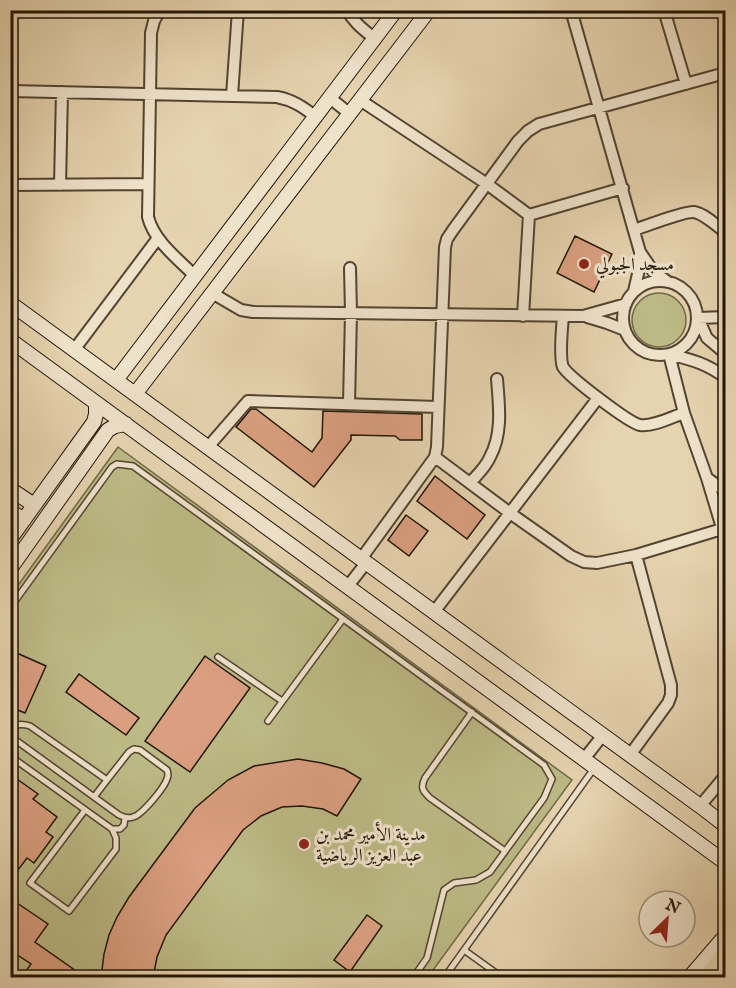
<svg xmlns="http://www.w3.org/2000/svg" width="736" height="988" font-family="'IM FELL English',Amiri,serif">
<style>
.green{fill:#bcba86;stroke:#6f6846;stroke-width:1.5}
.building{fill:#da9f80;stroke:#221507;stroke-width:1.5}
.lines{fill:none;stroke-linecap:round;stroke-linejoin:round}
.lane-casing{stroke:#534431;stroke-width:8}
.street-casing{stroke:#534431;stroke-width:14}
.secondary-casing{stroke:#221507;stroke-width:16}
.highway-casing{stroke:#221507;stroke-width:21}
.lane{stroke:#efe2cb;stroke-width:5}
.street{stroke:#efe2cb;stroke-width:10}
.secondary{stroke:#efe2cb;stroke-width:14}
.highway{stroke:#e6d3af;stroke-width:18}
.poi-dot{fill:#8f2418;stroke:#efe2cb;stroke-width:2}
.labels{text-anchor:middle;stroke-width:6;stroke-linejoin:round;paint-order:stroke}
.poi-label{font-size:18px;fill:#221507;stroke:#efe2cb;text-anchor:start}
</style>
<rect width="100%" height="100%" fill="#e6d3af"/>
<filter id="stains"><feTurbulence type="fractalNoise" baseFrequency=".00333" numOctaves="4"/><feColorMatrix values="0 0 0 0 .2 0 0 0 0 .09 0 0 0 0 .02 0 0 0 .5 -.17"/></filter>
<radialGradient id="worn" r=".72"><stop offset=".6" stop-color="#630" stop-opacity="0"/><stop offset="1" stop-color="#630" stop-opacity=".3"/></radialGradient>
<path class="green" d="M632 320a27 27 0 1 1 54 0a27 27 0 1 1-54 0Z
M118,447L572,780L428,977L11,978V595Z"/>
<path class="building" d="M575,236L612,254L594,292L557,273Z
M251,409H256L312,452L322,438L323,411L422,414V440H400L395,436L351,435V440L314,487L236,427Z
M435,476L485,515L467,539L417,501Z
M406,515L428,531L409,556L388,540Z
M10,650L46,666L25,713L10,707Z
M205,656L250,688L190,772L145,741Z
M79,674L139,718L126,735L66,692Z
M298,759L322,763L344,769L361,779L337,816L323,809L302,806L282,807L261,816L243,830L166,935L157,957L153,978H101L104,954L109,935L117,917L129,897L195,808L228,780L254,766Z
M10,774L38,794L33,799L57,817L46,832L53,837L34,863L27,858L15,874L10,870Z
M14,901L48,924L35,942L76,971L71,978H21L31,964L10,950V905Z
M367,915L382,926L350,972L334,960Z"/>
<g class="lines">
<g class="lane-casing">
<path id="lane" d="M10,608L112,467L117,464L133,466L544,765L552,779L544,798L490,872L476,880L454,883L444,890L427,958L413,978
M218,657L282,701
M472,712L425,778C420,788 423,791 430,798L505,851
M268,721L343,619
M10,730C17,724 21,723 30,726L107,780L129,752L134,749L140,750L167,770C168,773 169,775 167,779C164,788 142,815 133,817C128,819 123,817 119,815L10,736
M10,756L112,829L116,838V849L69,911L30,883L85,810
M94,797L107,780
M112,829H120L124,825L125,818
M464,950L503,978
M444,978L595,767"/>
</g>
<g class="street-casing">
<path id="street" d="M160,10L154,21L151,33L148,217C154,241 178,259 195,276
M347,10C354,23 364,30 375,39
M571,10L640,252L653,271L668,282
M664,10L686,84
M10,91L277,97C293,100 303,107 316,117
M232,96L238,10
M330,98L350,114
M360,100L487,184L529,215
M10,185L148,184
M60,185L62,92
M529,215L623,188
M634,230C646,226 684,211 694,212C705,214 717,226 726,233
M623 318a37 37 0 1 1 74 0a37 37 0 1 1-74 0Z
M634,291L640,265V253
M212,293L241,310L253,312L583,316L626,304
M523,316L529,215
M563,316C562,328 559,358 563,367C569,377 629,423 640,425C653,427 672,417 684,413
M587,317L607,323L625,330
M726,317L698,318L707,338L726,354
M74,350L158,238
M726,378C706,363 692,360 669,354L684,413L707,478L726,541
M349,404L351,313L350,268
M208,447L248,401L438,407
M435,457L510,513L571,556L584,562L597,563L636,555L722,529
M707,478L726,492
M470,483C477,475 486,467 490,457C503,433 499,405 497,379
M361,559L435,457L437,447L445,247L447,239L453,230L518,141L528,131L539,124L718,75H726
M348,586L366,563
M434,612L598,398
M630,755L668,703L671,695V685L636,555
M584,759L603,735
M700,806L726,775"/>
</g>
<g class="secondary-casing">
<path id="secondary" d="M10,303L700,806L726,826
M10,340L726,863
M116,380L396,10
M135,394L429,10
M10,489L34,505
M10,511L24,520
M10,539L94,422L96,414V403
M10,569L108,430L115,426L126,424
M689,978L726,935"/>
</g>
<g class="highway-casing">
<path id="highway" d="M707,978L726,954"/>
</g>
<use href="#lane" class="lane"/>
<use href="#street" class="street"/>
<use href="#secondary" class="secondary"/>
<use href="#highway" class="highway"/>
</g>
<g class="poi-dot">
<circle cx="584" cy="264" r="6"/>
<circle cx="304" cy="844" r="6"/>
</g>
<g class="labels">
<g class="poi-label">
<text x="596" y="270">مسجد الجبولي</text>
<text x="316" y="840">مدينة الأمير محمد بن<tspan x="316" dy="21">عبد العزيز الرياضية</tspan></text>
</g>
</g>
<rect width="736" height="988" fill="none" stroke="#e6d3af" stroke-width="36"/>
<rect x="12" y="12" width="712" height="964" fill="none" stroke="#221507" stroke-width="3"/>
<rect x="18" y="18" width="700" height="952" fill="none" stroke="#221507" stroke-width="1.5"/>
<g transform="translate(667 919) rotate(25)"><circle r="28" fill="#efe2cb" stroke="#9d907d" stroke-width="1.5"/>
<path d="M0-4.5L10 22L0 15L-10 22Z" fill="#8f2418"/>
<text y="-9" font-size="16" font-weight="bold" text-anchor="middle" fill="#221507">N</text>
</g>
<rect width="100%" height="100%" filter="url(#stains)"/>
<rect width="100%" height="100%" fill="url(#worn)"/>
</svg>
